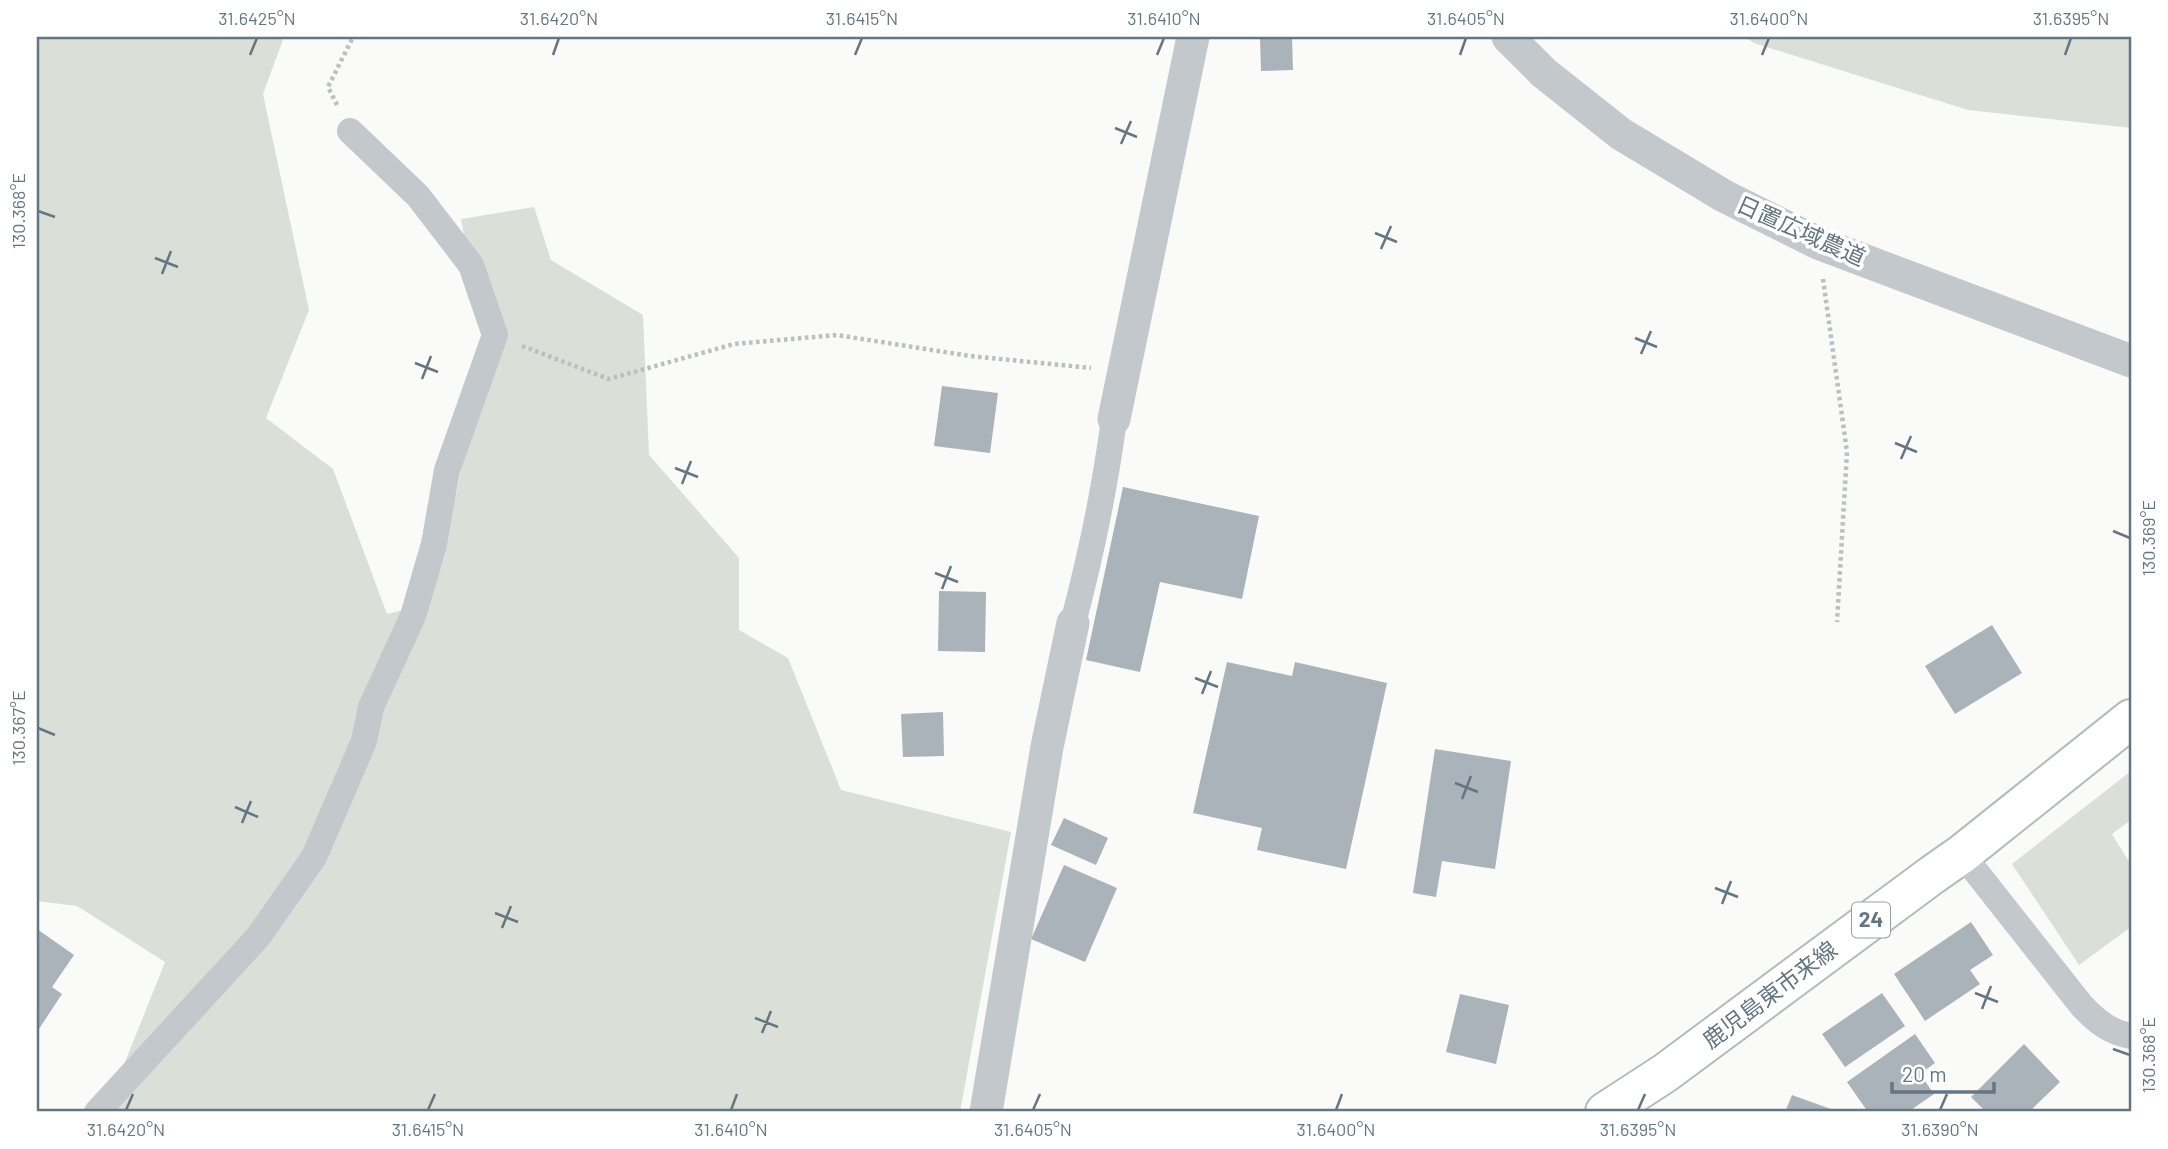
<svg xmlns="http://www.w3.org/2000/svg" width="2168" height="1149" font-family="Barlow,'Noto Sans JP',sans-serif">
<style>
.green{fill:#dadfd7}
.building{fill:#aab3b9}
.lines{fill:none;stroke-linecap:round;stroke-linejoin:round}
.primary-casing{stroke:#b5babe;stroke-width:42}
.path{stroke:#bbbfc2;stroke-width:4.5;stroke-dasharray:3.5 3.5;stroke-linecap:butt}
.minor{stroke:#c3c8cc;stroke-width:26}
.tertiary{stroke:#c3c8cc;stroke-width:33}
.primary{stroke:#fff;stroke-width:38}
.ticks{fill:none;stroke:#657683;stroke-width:2.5}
.labels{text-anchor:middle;stroke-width:7;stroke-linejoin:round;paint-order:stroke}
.shield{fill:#fff;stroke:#939fa8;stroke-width:2}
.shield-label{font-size:21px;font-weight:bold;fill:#657683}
.street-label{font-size:23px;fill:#657683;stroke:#fff}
.neatline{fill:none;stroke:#657683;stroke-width:2.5}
.ticks-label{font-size:18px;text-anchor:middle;fill:#657683}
</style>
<rect width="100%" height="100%" fill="#fafaf8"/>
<path class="green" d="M37,37H284L263,94L309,310L266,418L333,469L387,614L430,603L457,491L483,345L461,219L534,207L551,260L643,315L649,455L739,558V630L788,658L841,790L1011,832L960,1112H105L165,962L77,906L37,901Z
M1745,37H2131V128L1968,110L1754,43Z
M2131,771V820L2112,834L2131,865V927L2079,965L2012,864Z"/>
<path class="building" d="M1260,37H1292L1293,70L1261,71Z
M942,386L998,393L990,453L934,446Z
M1123,487L1259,516L1242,599L1160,582L1140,672L1086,660Z
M939,591L986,592L985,652L938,651Z
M1992,625L2022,673L1955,714L1925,666Z
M1227,662L1292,676L1295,662L1387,683L1346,869L1257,850L1262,828L1193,813Z
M943,712L944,756L903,757L901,714Z
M1435,749L1511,761L1495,869L1442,861L1436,897L1413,893Z
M1064,818L1108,838L1096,865L1051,845Z
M1064,865L1117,888L1085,962L1031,939Z
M1971,922L1993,955L1970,970L1980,984L1925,1021L1894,974Z
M37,929L74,955L52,987L62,994L37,1032Z
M1882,993L1905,1026L1845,1067L1822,1034Z
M1460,994L1509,1005L1496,1064L1446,1052Z
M1915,1034L1935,1063L1920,1074L1934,1094L1908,1112H1868L1847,1082Z
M2024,1044L2060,1082L2029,1112H1986L1971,1097Z
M1792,1095L1839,1112H1785Z"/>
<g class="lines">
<g class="primary-casing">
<path id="primary" d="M1605,1112L1665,1073L1932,875L1962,854L2131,719"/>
</g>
<path class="path" d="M337,105L328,87L353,37
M1823,279L1847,452L1837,622
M522,346L609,379L734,344L837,335L970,356L1091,368"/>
<path class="minor" d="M1073,623C1091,555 1105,488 1114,419
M1962,854L2082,1006C2097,1022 2110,1032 2131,1036
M97,1112L258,937L314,857L364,741L371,707L413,616L434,544L447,470L495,335L471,265L418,196L350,131"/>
<path class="tertiary" d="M1508,37L1544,73L1621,134L1724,196L1818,243L2131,361
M1114,419L1193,37
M986,1112L1047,747L1073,623"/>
<use href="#primary" class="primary"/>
</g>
<path class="ticks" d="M250,55L257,38M553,55L559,38M855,55L862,38M1157,55L1164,38M1460,55L1466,38M1762,55L1769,38M2065,55L2071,38M1115,128L1137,137M1121,144L1131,121M38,211L55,217M1375,233L1397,242M1381,249L1391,226M155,258L178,267M162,274L171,251M1635,338L1657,347M1641,354L1651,331M415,363L438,372M422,379L431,356M1895,443L1917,452M1901,459L1911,436M675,468L698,477M682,484L691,461M2113,531L2130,538M935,573L958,582M942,589L951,566M1195,678L1218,687M1202,694L1211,671M38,728L55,735M1455,783L1478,792M1462,799L1471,776M235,807L258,817M242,823L251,801M1715,888L1738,897M1722,904L1731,881M495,913L518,922M502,928L511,906M1975,993L1998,1002M1982,1009L1991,986M755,1018L778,1027M762,1033L771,1011M2113,1049L2130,1055M126,1110L133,1094M428,1110L435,1094M731,1110L737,1094M1033,1110L1040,1094M1336,1110L1342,1094M1638,1110L1645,1094M1940,1110L1947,1094"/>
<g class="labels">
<rect class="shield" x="1852" y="902.5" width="38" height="35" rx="5"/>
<g class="shield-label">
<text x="1871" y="927">24</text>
</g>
<g class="street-label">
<text transform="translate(1801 231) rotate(24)" y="8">日置広域農道</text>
<text transform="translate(1770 995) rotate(-37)" y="8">鹿児島東市来線</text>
</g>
</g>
<rect width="2168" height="1149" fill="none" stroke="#ffffff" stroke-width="77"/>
<path d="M1892 1082v10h102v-10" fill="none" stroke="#657683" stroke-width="3.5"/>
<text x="1902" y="1082" font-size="21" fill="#657683" stroke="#ffffff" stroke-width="5" paint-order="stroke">20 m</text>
<rect x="38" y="38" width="2092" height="1072" class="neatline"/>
<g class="ticks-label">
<text x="257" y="25">31.6425°N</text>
<text x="559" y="25">31.6420°N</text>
<text x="862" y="25">31.6415°N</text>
<text x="1164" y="25">31.6410°N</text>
<text x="1466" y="25">31.6405°N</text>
<text x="1769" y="25">31.6400°N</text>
<text x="2071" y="25">31.6395°N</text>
<text transform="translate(19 211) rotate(-90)" y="6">130.368°E</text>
<text transform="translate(2149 538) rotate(-90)" y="6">130.369°E</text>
<text transform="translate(19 728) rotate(-90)" y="6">130.367°E</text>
<text transform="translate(2149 1055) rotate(-90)" y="6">130.368°E</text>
<text x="126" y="1136">31.6420°N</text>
<text x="428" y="1136">31.6415°N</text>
<text x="731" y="1136">31.6410°N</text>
<text x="1033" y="1136">31.6405°N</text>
<text x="1336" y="1136">31.6400°N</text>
<text x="1638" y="1136">31.6395°N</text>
<text x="1940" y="1136">31.6390°N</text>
</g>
</svg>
